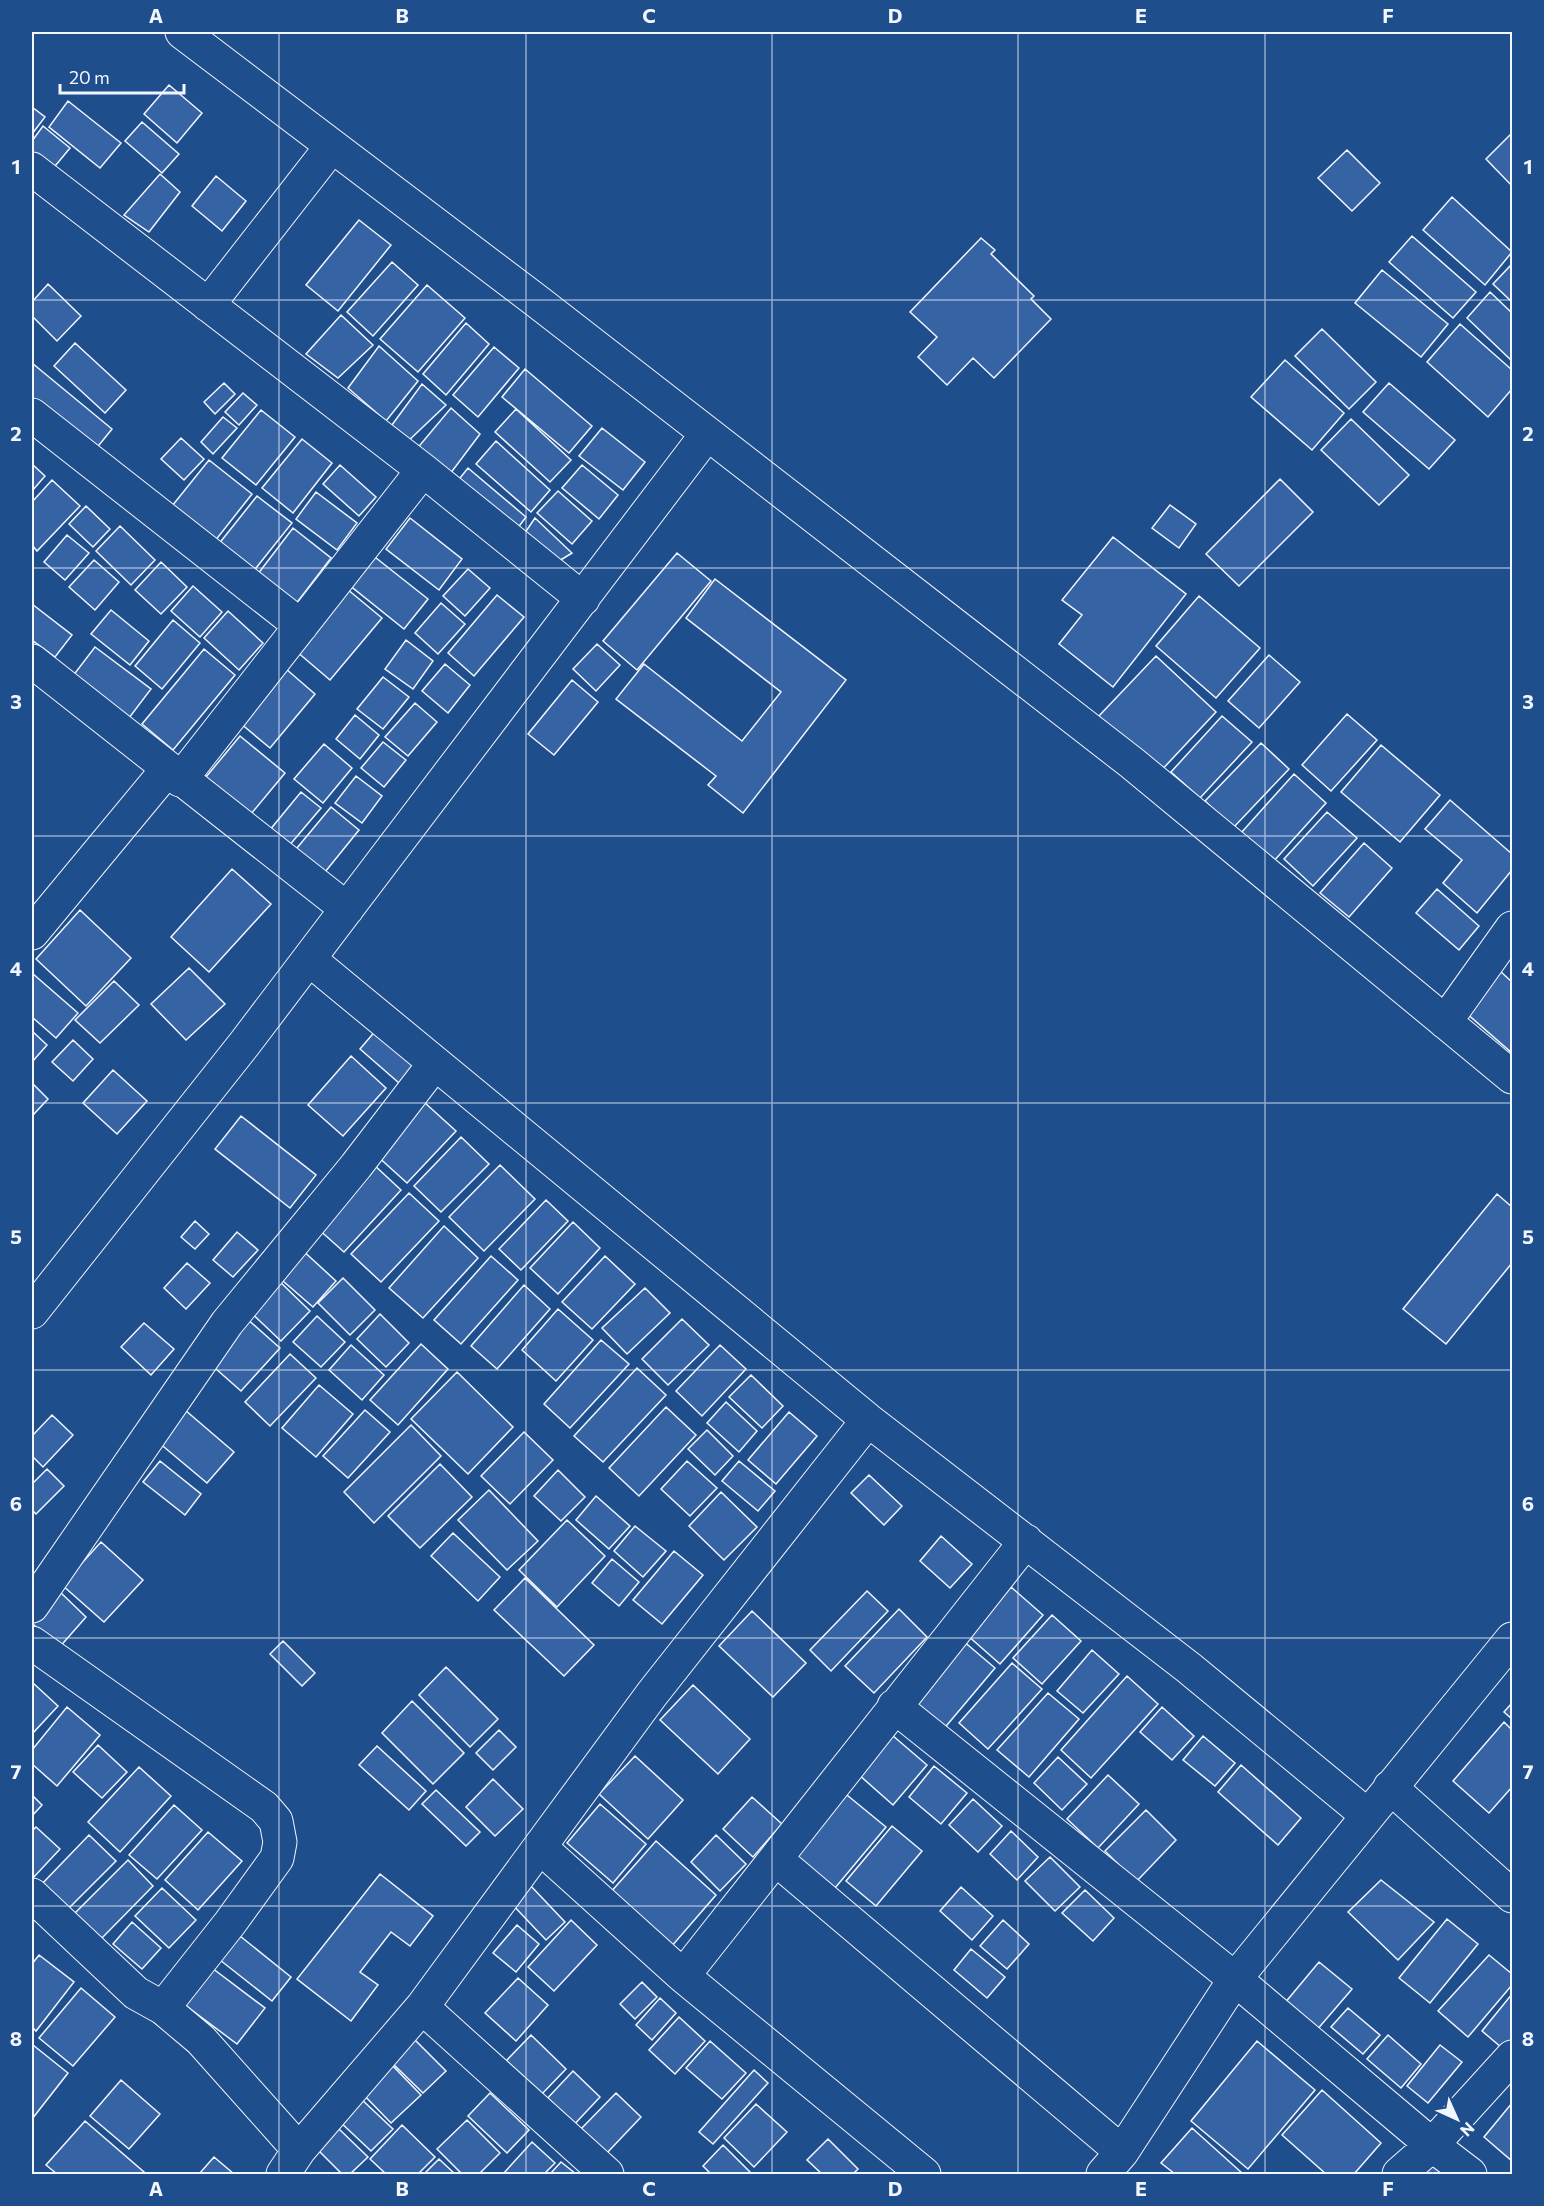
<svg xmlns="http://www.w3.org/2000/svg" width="1544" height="2206" font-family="Commissioner,sans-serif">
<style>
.building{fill:#3563a3;stroke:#f2f6ff;stroke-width:1.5}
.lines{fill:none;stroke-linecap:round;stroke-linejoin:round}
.minor-casing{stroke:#f2f6ff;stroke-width:35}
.minor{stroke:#1f4e8c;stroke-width:33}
.grid{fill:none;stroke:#f2f6ff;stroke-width:1.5;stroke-opacity:0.55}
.neatline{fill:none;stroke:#f2f6ff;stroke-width:2}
.grid-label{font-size:20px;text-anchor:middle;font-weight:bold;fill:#f2f6ff}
</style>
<rect width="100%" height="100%" fill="#1f4e8c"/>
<path class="building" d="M169,85L202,113L177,143L144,114Z
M68,101L121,143L100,168L49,127Z
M32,107L45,117L32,134Z
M142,122L179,154L162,173L125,141Z
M43,126L70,148L46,177L32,165V141Z
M1512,133V186L1486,159Z
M1347,150L1380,183L1352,211L1318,178Z
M160,174L180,192L149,232L124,215Z
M216,176L246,201L222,231L192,206Z
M1452,197L1512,252L1485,285L1423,230Z
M359,220L391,245L338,311L306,285Z
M1412,236L1476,292L1453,318L1389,262Z
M981,238L995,250L991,254L1034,296L1031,299L1051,319L994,378L973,358L947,385L918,357L937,337L910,312Z
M392,262L418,285L373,336L347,312Z
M1512,264V302L1493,284Z
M1382,270L1448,324L1421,357L1355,303Z
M48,284L81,316L57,341L32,316V302Z
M427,285L465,318L418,372L380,339Z
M1490,292L1512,313V361L1467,318Z
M341,315L373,345L338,378L306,354Z
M466,323L489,344L446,395L423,374Z
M1460,324L1512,370V389L1488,417L1427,362Z
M1322,329L1376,382L1349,409L1295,356Z
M75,343L126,390L105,413L54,366Z
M379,346L418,381L386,421L348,388Z
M494,347L519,368L478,417L453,395Z
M1285,360L1344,413L1312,450L1251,397Z
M32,363L112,429L95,450L32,397Z
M525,369L592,426L569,453L502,397Z
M224,383L235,394L215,414L204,402Z
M1389,383L1455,440L1429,469L1363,412Z
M422,384L446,405L405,444L389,429Z
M243,393L257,405L239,425L225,412Z
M451,408L480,434L450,474L415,451Z
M516,409L571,460L550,482L495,432Z
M261,410L295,437L256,485L222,458Z
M223,417L237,428L213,454L201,442Z
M1351,419L1409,475L1379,505L1321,450Z
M602,428L645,462L623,490L579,456Z
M181,438L204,459L184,480L161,459Z
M302,439L332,463L293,513L262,488Z
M496,441L550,490L531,512L476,464Z
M209,460L252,494L211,546L168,511Z
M32,464L45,476L32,491Z
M340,465L376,497L359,516L323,484Z
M582,465L618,495L599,519L562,488Z
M468,468L526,517L514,533L456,483Z
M1280,479L1313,512L1239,586L1206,554Z
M52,480L80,506L37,551L32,545V502Z
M558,491L592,521L572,544L537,513Z
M316,492L357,523L337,550L296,519Z
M257,496L292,523L248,578L214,550Z
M1170,505L1196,524L1179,548L1152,528Z
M86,506L110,529L93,547L69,524Z
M410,518L462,559L439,590L386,549Z
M535,518L572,553L559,561L522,537Z
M120,526L155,560L131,585L96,551Z
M293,528L331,558L292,609L254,579Z
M67,535L89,553L65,580L44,562Z
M1113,537L1186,594L1113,687L1059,644L1082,615L1062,600Z
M677,553L711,581L637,670L603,641Z
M371,554L428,599L404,629L348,584Z
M94,560L119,582L95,610L69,587Z
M161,562L187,587L161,614L135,590Z
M468,569L490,588L465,616L443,596Z
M715,579L846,680L743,813L708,785L716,776L616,699L644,664L742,741L781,692L686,618Z
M193,586L222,612L200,637L171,611Z
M347,589L382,618L330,680L296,651Z
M497,595L524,617L474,676L448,653Z
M1199,596L1260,648L1216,698L1156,646Z
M441,603L465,624L438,654L415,633Z
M32,604L72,635L55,657L32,640Z
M111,610L149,641L130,665L91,634Z
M228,611L263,643L239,670L204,638Z
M173,620L200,643L162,689L135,666Z
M406,640L433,661L413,689L385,669Z
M597,644L620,665L596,691L573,669Z
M95,647L151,689L129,718L72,677Z
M204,649L235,675L173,750L142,724Z
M1269,655L1300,682L1259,728L1228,701Z
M1156,656L1216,712L1157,775L1097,718Z
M445,664L470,685L448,713L422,691Z
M286,669L315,694L270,748L240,723Z
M383,677L409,697L383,729L357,709Z
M572,680L598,702L554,755L528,734Z
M415,703L437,722L408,756L385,737Z
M1347,714L1377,740L1331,791L1302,765Z
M355,715L379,735L360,759L336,739Z
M1222,716L1252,742L1200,798L1171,772Z
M240,736L285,773L246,820L201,783Z
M383,742L406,760L384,787L361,768Z
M1261,743L1289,769L1233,828L1205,801Z
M324,744L352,768L323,803L294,779Z
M1381,745L1440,795L1400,842L1341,792Z
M1294,774L1326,803L1273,862L1241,833Z
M356,776L382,796L362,823L335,803Z
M301,792L321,808L288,847L269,831Z
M1450,800L1512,854V870L1477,913L1443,883L1462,860L1425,829Z
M331,807L359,830L321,877L292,854Z
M1327,812L1357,838L1313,886L1284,859Z
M1364,843L1392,868L1349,917L1320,893Z
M232,869L271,904L209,972L171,937Z
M1437,889L1479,926L1459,950L1416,913Z
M80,910L131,958L86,1006L36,959Z
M189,968L225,1004L186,1040L151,1004Z
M1500,971L1512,982V1053L1465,1012Z
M32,973L78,1013L56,1038L32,1017Z
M114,981L139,1005L100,1043L75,1020Z
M377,1029L417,1063L399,1083L360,1049Z
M32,1031L47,1045L32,1062Z
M73,1040L93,1059L73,1081L52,1062Z
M351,1056L386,1088L343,1136L308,1105Z
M113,1070L147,1101L117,1134L83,1103Z
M32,1083L48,1099L32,1116Z
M424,1102L456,1131L407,1183L375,1154Z
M241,1116L316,1175L290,1208L215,1149Z
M461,1137L489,1164L441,1212L414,1186Z
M373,1164L401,1190L344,1252L316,1227Z
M500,1165L535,1199L484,1251L449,1217Z
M409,1193L439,1221L381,1282L351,1254Z
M1497,1194L1512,1207V1263L1446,1344L1403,1309Z
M546,1200L568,1221L521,1270L499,1249Z
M195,1221L209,1234L195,1249L181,1237Z
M573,1222L600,1248L558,1294L530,1268Z
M444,1226L478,1258L423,1318L389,1288Z
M237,1232L258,1250L233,1277L213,1260Z
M300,1248L336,1281L313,1307L276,1275Z
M491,1256L518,1280L461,1344L434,1320Z
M605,1256L635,1284L592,1329L562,1302Z
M187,1263L210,1283L186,1309L164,1288Z
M275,1277L310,1311L281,1341L246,1308Z
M343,1278L375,1310L350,1335L318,1303Z
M524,1285L550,1309L497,1369L471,1346Z
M645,1288L670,1313L627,1354L602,1328Z
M558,1309L593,1340L556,1381L522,1350Z
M380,1314L409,1343L386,1367L357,1339Z
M317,1316L345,1342L321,1367L293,1342Z
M246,1318L280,1348L241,1391L207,1361Z
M682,1319L709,1345L668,1385L642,1359Z
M144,1323L174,1349L151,1375L121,1347Z
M601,1340L629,1364L570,1428L544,1404Z
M421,1344L448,1369L398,1425L370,1400Z
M351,1345L384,1375L362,1400L329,1370Z
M720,1345L746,1369L702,1416L676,1391Z
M290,1354L316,1378L270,1426L245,1402Z
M637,1368L666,1395L603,1462L574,1436Z
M457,1372L513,1427L468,1474L411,1419Z
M751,1375L783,1406L762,1428L729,1397Z
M319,1385L353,1414L316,1457L282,1428Z
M726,1402L757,1431L739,1452L707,1423Z
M666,1407L696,1435L639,1496L609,1468Z
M185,1410L234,1452L207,1483L158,1442Z
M365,1410L390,1432L348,1478L323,1456Z
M789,1412L817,1436L776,1484L748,1460Z
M52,1415L73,1435L43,1467L32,1456V1436Z
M411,1425L441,1456L374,1523L344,1492Z
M707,1430L733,1456L715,1475L688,1449Z
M524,1432L553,1460L510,1504L481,1476Z
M160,1461L201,1494L185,1515L143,1482Z
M687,1461L717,1488L690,1516L661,1489Z
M739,1461L775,1491L758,1511L722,1481Z
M440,1464L472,1497L420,1548L388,1516Z
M47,1469L64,1486L36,1514L32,1510V1484Z
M558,1470L585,1497L561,1521L534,1496Z
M869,1475L902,1506L884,1525L851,1493Z
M489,1490L538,1541L507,1570L458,1520Z
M721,1492L757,1527L724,1560L689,1526Z
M596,1496L630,1526L609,1549L576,1520Z
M567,1520L605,1556L557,1607L519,1570Z
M635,1526L666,1551L643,1577L614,1551Z
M453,1533L500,1577L478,1601L431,1556Z
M941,1536L972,1564L950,1588L920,1561Z
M101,1542L143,1580L104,1622L62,1585Z
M674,1551L703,1575L662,1624L633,1600Z
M612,1559L639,1582L619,1606L592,1583Z
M525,1578L594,1645L564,1676L494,1610Z
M1011,1587L1043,1615L1000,1664L967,1635Z
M867,1591L888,1611L831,1671L810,1650Z
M60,1592L86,1617L58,1649L32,1623Z
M899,1609L927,1637L874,1693L845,1666Z
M752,1611L806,1663L773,1697L719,1646Z
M1052,1615L1081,1641L1042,1684L1013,1658Z
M962,1640L995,1668L942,1731L909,1703Z
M283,1641L315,1673L302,1686L270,1654Z
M1092,1650L1119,1674L1083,1713L1057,1691Z
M1012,1663L1042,1689L988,1749L959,1723Z
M446,1667L498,1719L470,1747L419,1695Z
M1127,1676L1158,1704L1091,1778L1061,1750Z
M33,1683L58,1706L32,1734V1685Z
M693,1685L750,1739L718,1774L660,1720Z
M1048,1693L1079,1719L1029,1777L997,1750Z
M412,1701L464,1753L433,1784L382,1733Z
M1512,1703V1719L1504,1712Z
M67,1707L100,1735L57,1786L32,1764V1750Z
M1162,1707L1194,1736L1172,1760L1140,1732Z
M1504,1722L1512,1730V1787L1489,1813L1453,1781Z
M499,1730L516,1747L493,1770L476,1753Z
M892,1735L927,1765L893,1805L858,1774Z
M1203,1736L1235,1763L1215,1786L1183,1760Z
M98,1745L127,1772L102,1798L73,1772Z
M377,1746L426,1791L409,1810L359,1765Z
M635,1756L683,1800L648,1839L599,1794Z
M1058,1757L1087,1784L1062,1810L1034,1783Z
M1241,1765L1301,1818L1278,1845L1218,1792Z
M934,1766L967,1793L941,1824L909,1797Z
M139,1767L171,1796L120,1852L88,1822Z
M1108,1775L1139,1804L1098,1848L1067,1819Z
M493,1779L523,1809L495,1836L466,1807Z
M436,1790L480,1832L466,1846L422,1804Z
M842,1791L886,1827L835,1888L791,1852Z
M32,1795L42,1805L32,1816Z
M752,1797L782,1824L753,1857L723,1829Z
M973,1799L1002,1826L978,1852L949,1825Z
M600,1804L646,1844L613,1883L567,1843Z
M174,1805L202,1830L157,1879L129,1855Z
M1146,1810L1176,1840L1136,1882L1105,1851Z
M892,1826L922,1851L876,1906L846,1881Z
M36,1827L60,1849L33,1878L32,1831Z
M1011,1831L1038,1857L1017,1880L990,1854Z
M208,1832L242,1861L198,1910L165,1880Z
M89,1835L116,1861L65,1912L39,1887Z
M716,1835L746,1864L720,1891L691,1862Z
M656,1841L716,1895L671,1947L610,1893Z
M1050,1857L1080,1887L1055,1911L1025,1881Z
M128,1860L153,1886L101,1939L75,1913Z
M380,1874L433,1916L410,1946L391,1932L360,1972L378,1985L351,2021L297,1979Z
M1381,1880L1434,1922L1398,1960L1348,1912Z
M529,1884L565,1922L546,1940L510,1902Z
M961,1887L993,1916L972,1940L940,1911Z
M162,1888L196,1920L169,1948L135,1916Z
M1085,1890L1114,1918L1093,1941L1062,1913Z
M1447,1919L1478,1944L1430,2003L1399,1978Z
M571,1920L597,1945L554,1991L528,1967Z
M1003,1920L1029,1944L1007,1969L980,1946Z
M132,1922L161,1948L142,1969L113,1944Z
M517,1925L539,1944L516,1972L493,1953Z
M240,1936L291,1977L272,2001L220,1960Z
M971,1949L1005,1977L987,1998L954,1970Z
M39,1955L74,1982L36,2031L32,2027V1964Z
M1489,1955L1512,1974V1985L1468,2037L1438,2011Z
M1319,1962L1352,1989L1316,2031L1284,2004Z
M212,1968L265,2008L237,2044L185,2005Z
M518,1978L548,2005L516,2041L485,2013Z
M642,1982L657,1997L635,2019L620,2004Z
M81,1988L115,2017L73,2066L39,2038Z
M1512,1994V2047L1508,2053L1482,2031Z
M660,1998L676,2013L652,2040L636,2025Z
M1348,2008L1380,2035L1363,2054L1331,2027Z
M679,2017L705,2041L675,2074L649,2050Z
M531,2035L566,2069L540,2096L505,2062Z
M1388,2035L1421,2064L1401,2088L1367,2059Z
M412,2037L446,2071L423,2093L389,2060Z
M710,2041L746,2073L722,2099L686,2068Z
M1257,2041L1315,2090L1248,2169L1191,2121Z
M33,2045L68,2073L32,2119V2047Z
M1440,2045L1462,2062L1428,2103L1407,2086Z
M389,2062L421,2095L391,2123L359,2090Z
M754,2070L768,2083L713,2144L699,2132Z
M573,2071L600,2097L570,2129L543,2103Z
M121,2080L160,2114L129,2149L90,2116Z
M1322,2090L1381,2143L1354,2174H1326L1282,2135Z
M490,2093L529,2130L507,2153L468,2116Z
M616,2093L641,2117L606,2154L580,2130Z
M359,2097L393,2129L371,2151L338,2120Z
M1512,2103V2161L1484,2137Z
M756,2104L787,2132L754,2167L724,2138Z
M467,2120L500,2153L479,2174H462L437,2149Z
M85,2121L144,2172L141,2174H57L46,2165Z
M402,2125L435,2157L418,2174H386L370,2159Z
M1192,2128L1242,2173L1240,2174H1175L1161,2163Z
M339,2129L368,2157L350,2174H342L318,2150Z
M828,2139L858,2169L853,2174H822L807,2160Z
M532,2142L555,2163L544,2174H503Z
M723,2145L752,2174H711L703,2166Z
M214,2157L234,2174H199Z
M439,2159L455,2174H424Z
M1433,2161L1446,2174H1419Z
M561,2162L576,2174H550Z"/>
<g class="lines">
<g class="minor-casing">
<path id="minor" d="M182,32L538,302L1132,763L1512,1077
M32,169L423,470
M208,305L332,146
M32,415L301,626
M32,661L347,909
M180,780L423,470L583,599
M32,933L167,770
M309,959L868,1420L1189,1668L1367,1815
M1445,1022L1512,928
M32,1312L245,1043L707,434
M32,1606L227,1323L356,1166L435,1063
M32,1643L264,1807L276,1821L280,1842L277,1858L230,1923L163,2008
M894,1706L1235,1979L1432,2145L1470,2174
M1390,1787L1512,1896
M540,1847L683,1976L924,2174
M777,1860L1122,2152
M32,1895L136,1993L163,2008L201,2040L299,2150
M683,1976L1026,1541
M422,2007L607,2174
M283,2174L299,2150L422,2007L652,1694L868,1420
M1103,2174L1122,2152L1235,1979L1512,1639
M1399,2174L1432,2145L1512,2057"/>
</g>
<use href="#minor" class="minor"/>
</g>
<path class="grid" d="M279,32V2174M526,32V2174M772,32V2174M1018,32V2174M1265,32V2174M32,300H1512M32,568H1512M32,836H1512M32,1103H1512M32,1370H1512M32,1638H1512M32,1906H1512"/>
<rect width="1544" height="2206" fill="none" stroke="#1f4e8c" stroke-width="66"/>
<g transform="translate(1457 2119) rotate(135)" stroke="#1f4e8c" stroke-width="4.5" paint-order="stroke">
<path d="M0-4.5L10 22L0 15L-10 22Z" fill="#f2f6ff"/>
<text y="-9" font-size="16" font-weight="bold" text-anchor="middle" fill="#f2f6ff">N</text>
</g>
<path d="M60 84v9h124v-9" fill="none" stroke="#f2f6ff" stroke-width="3"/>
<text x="69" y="84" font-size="18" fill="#f2f6ff" stroke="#1f4e8c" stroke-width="4.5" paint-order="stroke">20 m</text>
<rect x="33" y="33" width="1478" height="2140" class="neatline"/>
<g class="grid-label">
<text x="156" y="23">A</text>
<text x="402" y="23">B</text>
<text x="649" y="23">C</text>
<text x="895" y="23">D</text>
<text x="1141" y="23">E</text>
<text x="1388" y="23">F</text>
<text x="16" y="174">1</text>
<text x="1528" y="174">1</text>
<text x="16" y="441">2</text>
<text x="1528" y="441">2</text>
<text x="16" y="709">3</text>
<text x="1528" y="709">3</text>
<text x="16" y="976">4</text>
<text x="1528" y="976">4</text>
<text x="16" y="1244">5</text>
<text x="1528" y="1244">5</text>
<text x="16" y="1511">6</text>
<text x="1528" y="1511">6</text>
<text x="16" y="1779">7</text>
<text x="1528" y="1779">7</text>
<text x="16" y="2046">8</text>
<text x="1528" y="2046">8</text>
<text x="156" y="2196">A</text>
<text x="402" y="2196">B</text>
<text x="649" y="2196">C</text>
<text x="895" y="2196">D</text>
<text x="1141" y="2196">E</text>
<text x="1388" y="2196">F</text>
</g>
</svg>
